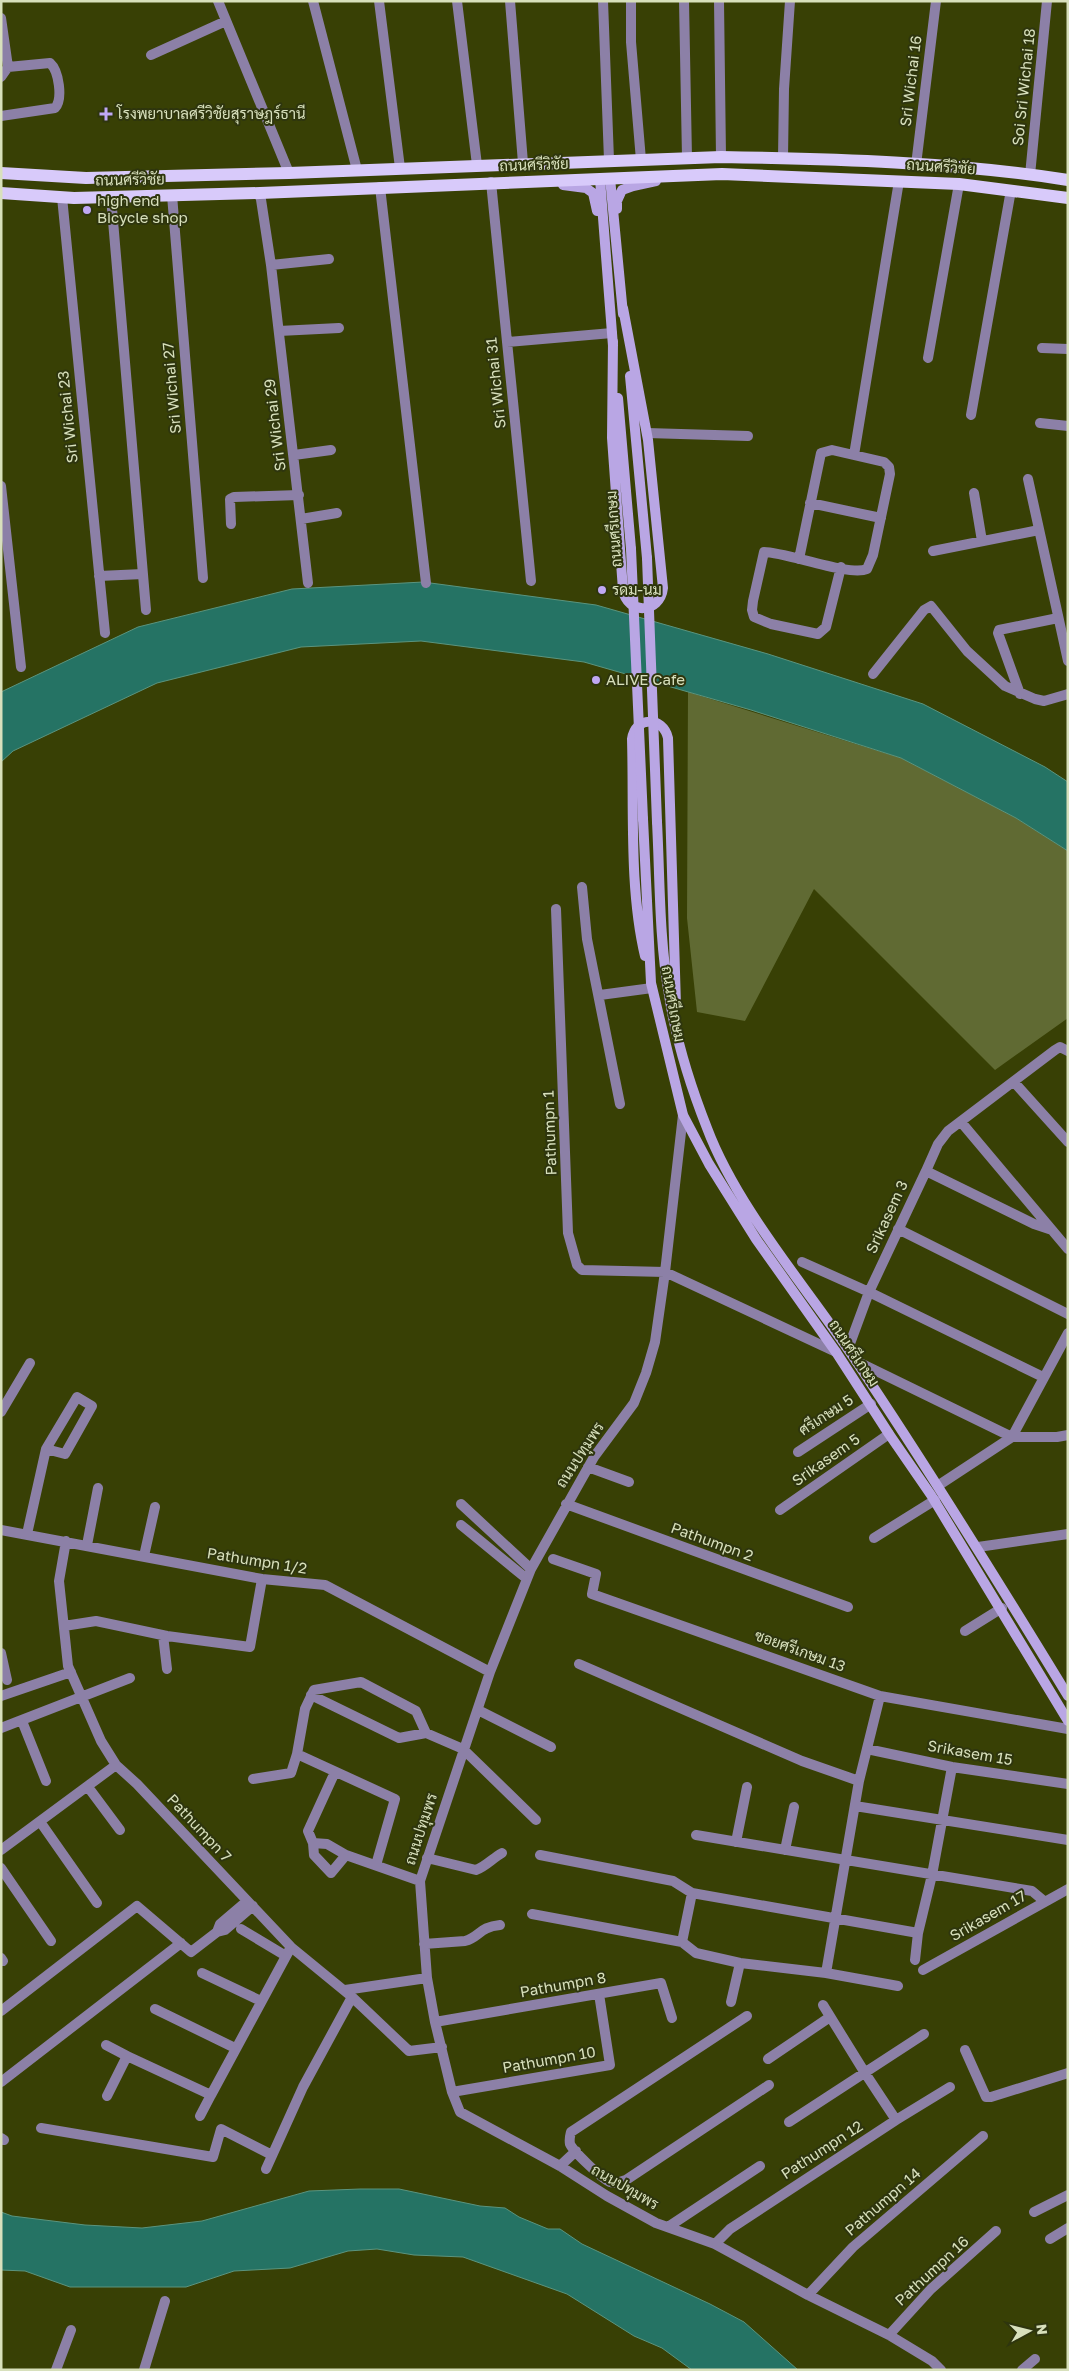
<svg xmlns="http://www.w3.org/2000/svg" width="1069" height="2371" font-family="'Golos Text',Sarabun,sans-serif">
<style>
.green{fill:#606a33}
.water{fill:#257364;stroke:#5b947e}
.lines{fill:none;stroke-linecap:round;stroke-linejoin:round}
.street{stroke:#8c80a7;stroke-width:10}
.secondary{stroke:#b9a6e4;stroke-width:10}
.primary{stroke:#d8cafa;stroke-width:12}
.secondary-bridge{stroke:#b9a6e4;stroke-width:10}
.poi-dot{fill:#c0a8f4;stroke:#2e350e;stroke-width:2}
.labels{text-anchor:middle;stroke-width:4;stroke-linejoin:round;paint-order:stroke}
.street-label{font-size:15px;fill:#d8e0bc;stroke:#2e350e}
.poi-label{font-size:15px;fill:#d8e0bc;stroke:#2e350e;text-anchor:start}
</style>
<rect width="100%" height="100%" fill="#384005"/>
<path class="green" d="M688,692L901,758L1016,818L1068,851V1018L995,1070L814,889L745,1021L697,1012L687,918Z"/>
<path class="water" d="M423,582L596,605L768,654L923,704L1045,767L1068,782V851L1016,818L901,758L751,710L584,662L421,641L301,647L157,683L13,751L1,762V692L138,627L292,589Z
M360,2189H399L480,2206L505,2208L519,2217L548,2229H560L582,2244L710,2304L744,2322L798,2370H692L662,2348L634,2336L567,2294L463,2257L414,2255L377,2249L348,2251L290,2268L234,2271L186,2287H70L25,2271L1,2270V2212L12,2216L85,2225L142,2228L202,2221L309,2191Z"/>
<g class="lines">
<path class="street" d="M218,1L289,173
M313,1L357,170
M379,1L400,168
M457,1L477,165
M510,1L523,163
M603,1L609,160
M631,1V42L641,160
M684,1L687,158
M719,1L721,157
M1,18L8,67L1,77
M151,55L226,21
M1,116L55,108C63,99 59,71 50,63L8,67
M783,158L784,89L790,1
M916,165L936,1
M1030,175L1047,1
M491,182L531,581
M380,187L426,583
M260,193L271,265L308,583
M172,195L203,578
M62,197L105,633
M111,197L146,610
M271,265L329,259
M279,331L339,328
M507,342L612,333
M1042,348L1068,349
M928,358L959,184
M971,415L1011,190
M1040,423L1068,426
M647,433L748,436
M294,455L331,450
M854,455L899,181
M1028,479L1068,661
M1,486L21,667
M974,493L982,541
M810,503L881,518
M301,519L337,513
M231,524L230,499L234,497L299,495
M933,551L1039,530
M799,559L821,453L832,450L884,462L889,467L890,474L873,555L867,569C850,577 786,552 764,552L753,601L752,610L754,617L771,624L818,634L826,627L841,567
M99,576L143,574
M873,674L924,610L931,606L967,651L1005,686L1035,699L1044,701L1068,694
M1020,694L998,633L999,630L1058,618
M582,887L587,939L620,1104
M556,909L568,1233L577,1265L582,1270L665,1272L836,1352
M600,995L652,988
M1014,1082L1068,1142
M683,1115L665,1272L655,1342L646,1373L634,1403L594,1457L531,1569L490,1672L420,1881L427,1978L435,2022L452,2092L460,2112L560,2166L607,2196L656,2223L715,2244L808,2295L889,2335L932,2361L941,2370
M961,1122L1068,1249
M926,1171L938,1144L948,1131L1055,1050L1060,1047L1068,1051
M898,1229L1068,1314
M802,1262L869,1292L1043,1377
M848,1349L869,1292L926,1171L1034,1224L1052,1230
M856,1361L1012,1437L1068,1333
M1,1412L30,1363
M798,1452L871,1404
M588,1467L629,1482
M939,1485L1012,1437H1057L1068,1435
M461,1504L531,1569
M566,1504L848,1607
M780,1510L889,1434
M461,1525L527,1579
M1,1530L262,1579L325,1585L490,1672
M27,1534L46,1449L77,1397L92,1406L65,1454L46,1449
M874,1538L935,1500
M66,1541L59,1581L68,1666L101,1741L116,1765L137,1784L291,1947L352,1997L409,2051L442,2047
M87,1545L98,1488
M978,1547L1068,1534
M144,1556L155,1507
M553,1559L596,1574L592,1594L880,1696L1068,1729
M64,1626L96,1621L167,1636L250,1647L262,1579
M965,1631L1002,1608
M163,1635L167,1669
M1,1653L7,1680
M579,1664L802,1761L859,1781
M311,1695L399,1738L426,1733L463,1749L536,1820
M1,1696L71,1672
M478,1710L551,1747
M22,1721L46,1781
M1,1728L130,1678
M867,1749L952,1767L1068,1784
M297,1754L395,1799L376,1865
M335,1772L308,1831L313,1843L314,1855L331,1873L346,1855
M253,1779L291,1773L297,1754L305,1709L314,1690L361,1682L416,1711L426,1733
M88,1787L120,1830
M855,1806L1068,1840
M41,1823L97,1903
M696,1835L1032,1891L1044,1901
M736,1842L747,1787
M313,1843L327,1844L346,1855L420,1881
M1,1850L116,1765
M785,1850L794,1807
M540,1855L673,1881L692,1893L918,1933
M427,1858L476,1870C485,1867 493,1858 502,1853
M1,1868L51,1941
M532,1914L682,1942L696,1953L740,1963L826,1973L898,1986
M241,1929L286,1956
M217,1932L220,1924L247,1901
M682,1942L692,1893
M424,1944L465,1941C480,1937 479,1927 500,1925
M1,1958L3,1961
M915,1960L918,1933L932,1875L952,1767
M923,1970L1068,1889
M202,1973L261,2001
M826,1973L859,1781L880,1696
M345,1990L427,1978
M731,2002L740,1963
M823,2005L865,2073L896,2120
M155,2009L235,2048
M1,2011L137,1906L191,1952L217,1932L225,1930L253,1906
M747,2016L571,2132C570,2136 569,2139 570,2144C573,2151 602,2179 610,2182C616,2184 621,2182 626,2180L769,2085
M435,2022L661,1983L672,2018
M106,2045L127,2056
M965,2050L986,2097H991L1068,2073
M768,2059L830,2017
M1,2082L181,1943
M452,2092L610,2065L599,1994
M107,2096L127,2056L211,2095L291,1947
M200,2116L211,2095
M789,2122L924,2034
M41,2128L213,2157L221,2129L272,2155
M1,2138L4,2140
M560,2166L576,2151
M266,2169L303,2087L352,1997
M1034,2212L1068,2195
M668,2227L760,2166
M1050,2239L1068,2228
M715,2244L730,2229L896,2120L950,2087
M808,2295L853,2247L983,2136
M889,2335L931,2289L996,2231
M56,2370L71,2330
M144,2370L165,2301
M1022,2370L1035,2359"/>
<path class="secondary" d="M610,178L623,314
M600,179L613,346
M563,185L586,188L593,193L597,211
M617,209V201L622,190L633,186L656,181
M613,341L612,438L623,590C627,615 660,614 663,588L648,440L623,308
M630,376L647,558
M618,398L631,549
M643,819L651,983L683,1115L709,1164L756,1239L836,1352L889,1434L931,1495L1068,1721
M657,822C660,879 659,938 669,995C676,1040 690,1085 707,1128C737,1208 808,1289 856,1361C930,1471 999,1583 1068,1696
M645,956C629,889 634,808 632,739C635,716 663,716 668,738L676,1005"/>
<path class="primary" d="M1,173L86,178L289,173L721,157C836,159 954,162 1068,180
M1,193L74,198L260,193L722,174L959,184L1068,198"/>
<path class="secondary-bridge" d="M631,549L643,819
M647,558L657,822"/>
</g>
<g class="poi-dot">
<path d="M103.5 106.5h5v5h5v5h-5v5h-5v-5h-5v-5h5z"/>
<circle cx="87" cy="210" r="5"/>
<circle cx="602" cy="590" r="5"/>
<circle cx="596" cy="680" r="5"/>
</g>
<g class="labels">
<g class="street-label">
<text transform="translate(911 81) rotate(-83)" y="5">Sri Wichai 16</text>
<text transform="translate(1024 87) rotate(-84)" y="5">Soi Sri Wichai 18</text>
<text transform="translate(534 165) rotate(-2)" y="5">ถนนศรีวิชัย</text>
<text transform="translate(941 167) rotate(4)" y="5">ถนนศรีวิชัย</text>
<text transform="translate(130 180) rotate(-1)" y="5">ถนนศรีวิชัย</text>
<text transform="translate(496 383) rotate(-96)" y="5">Sri Wichai 31</text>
<text transform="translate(172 388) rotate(-95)" y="5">Sri Wichai 27</text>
<text transform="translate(68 417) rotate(-96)" y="5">Sri Wichai 23</text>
<text transform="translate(275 425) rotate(-97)" y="5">Sri Wichai 29</text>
<text transform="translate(614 529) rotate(-94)" y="5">ถนนศรีเกษม</text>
<text transform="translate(673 1004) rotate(80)" y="5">ถนนศรีเกษม</text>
<text transform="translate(550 1133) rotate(-92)" y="5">Pathumpn 1</text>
<text transform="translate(887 1217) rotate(-65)" y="5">Srikasem 3</text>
<text transform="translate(854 1353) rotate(56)" y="5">ถนนศรีเกษม</text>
<text transform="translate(826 1415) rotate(-33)" y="5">ศรีเกษม 5</text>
<text transform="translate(580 1455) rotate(-57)" y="5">ถนนปทุมพร</text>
<text transform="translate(826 1460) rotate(-35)" y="5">Srikasem 5</text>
<text transform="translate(712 1542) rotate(20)" y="5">Pathumpn 2</text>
<text transform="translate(257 1561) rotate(9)" y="5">Pathumpn 1/2</text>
<text transform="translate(800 1651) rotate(20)" y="5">ซอยศรีเกษม 13</text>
<text transform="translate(970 1753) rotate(10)" y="5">Srikasem 15</text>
<text transform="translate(199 1828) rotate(47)" y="5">Pathumpn 7</text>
<text transform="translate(421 1829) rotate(-72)" y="5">ถนนปทุมพร</text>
<text transform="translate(988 1916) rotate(-30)" y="5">Srikasem 17</text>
<text transform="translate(563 1985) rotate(-10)" y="5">Pathumpn 8</text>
<text transform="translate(549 2060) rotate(-10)" y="5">Pathumpn 10</text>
<text transform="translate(822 2150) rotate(-33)" y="5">Pathumpn 12</text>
<text transform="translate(625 2187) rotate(30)" y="5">ถนนปทุมพร</text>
<text transform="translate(883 2202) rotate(-41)" y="5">Pathumpn 14</text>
<text transform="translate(932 2271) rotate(-43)" y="5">Pathumpn 16</text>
</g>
<g class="poi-label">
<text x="117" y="119">โรงพยาบาลศรีวิชัยสุราษฎร์ธานี</text>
<text x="97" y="206">high end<tspan x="97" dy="17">Bicycle shop</tspan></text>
<text x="612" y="595">รดม-นม</text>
<text x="606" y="685">ALIVE Cafe</text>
</g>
</g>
<rect width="1069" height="2371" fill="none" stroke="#d8e0bc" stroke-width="5"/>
<g transform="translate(1029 2331) rotate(83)" stroke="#2e350e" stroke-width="4" paint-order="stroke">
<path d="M0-4L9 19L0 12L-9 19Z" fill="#d8e0bc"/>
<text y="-8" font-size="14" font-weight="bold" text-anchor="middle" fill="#d8e0bc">N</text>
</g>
</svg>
